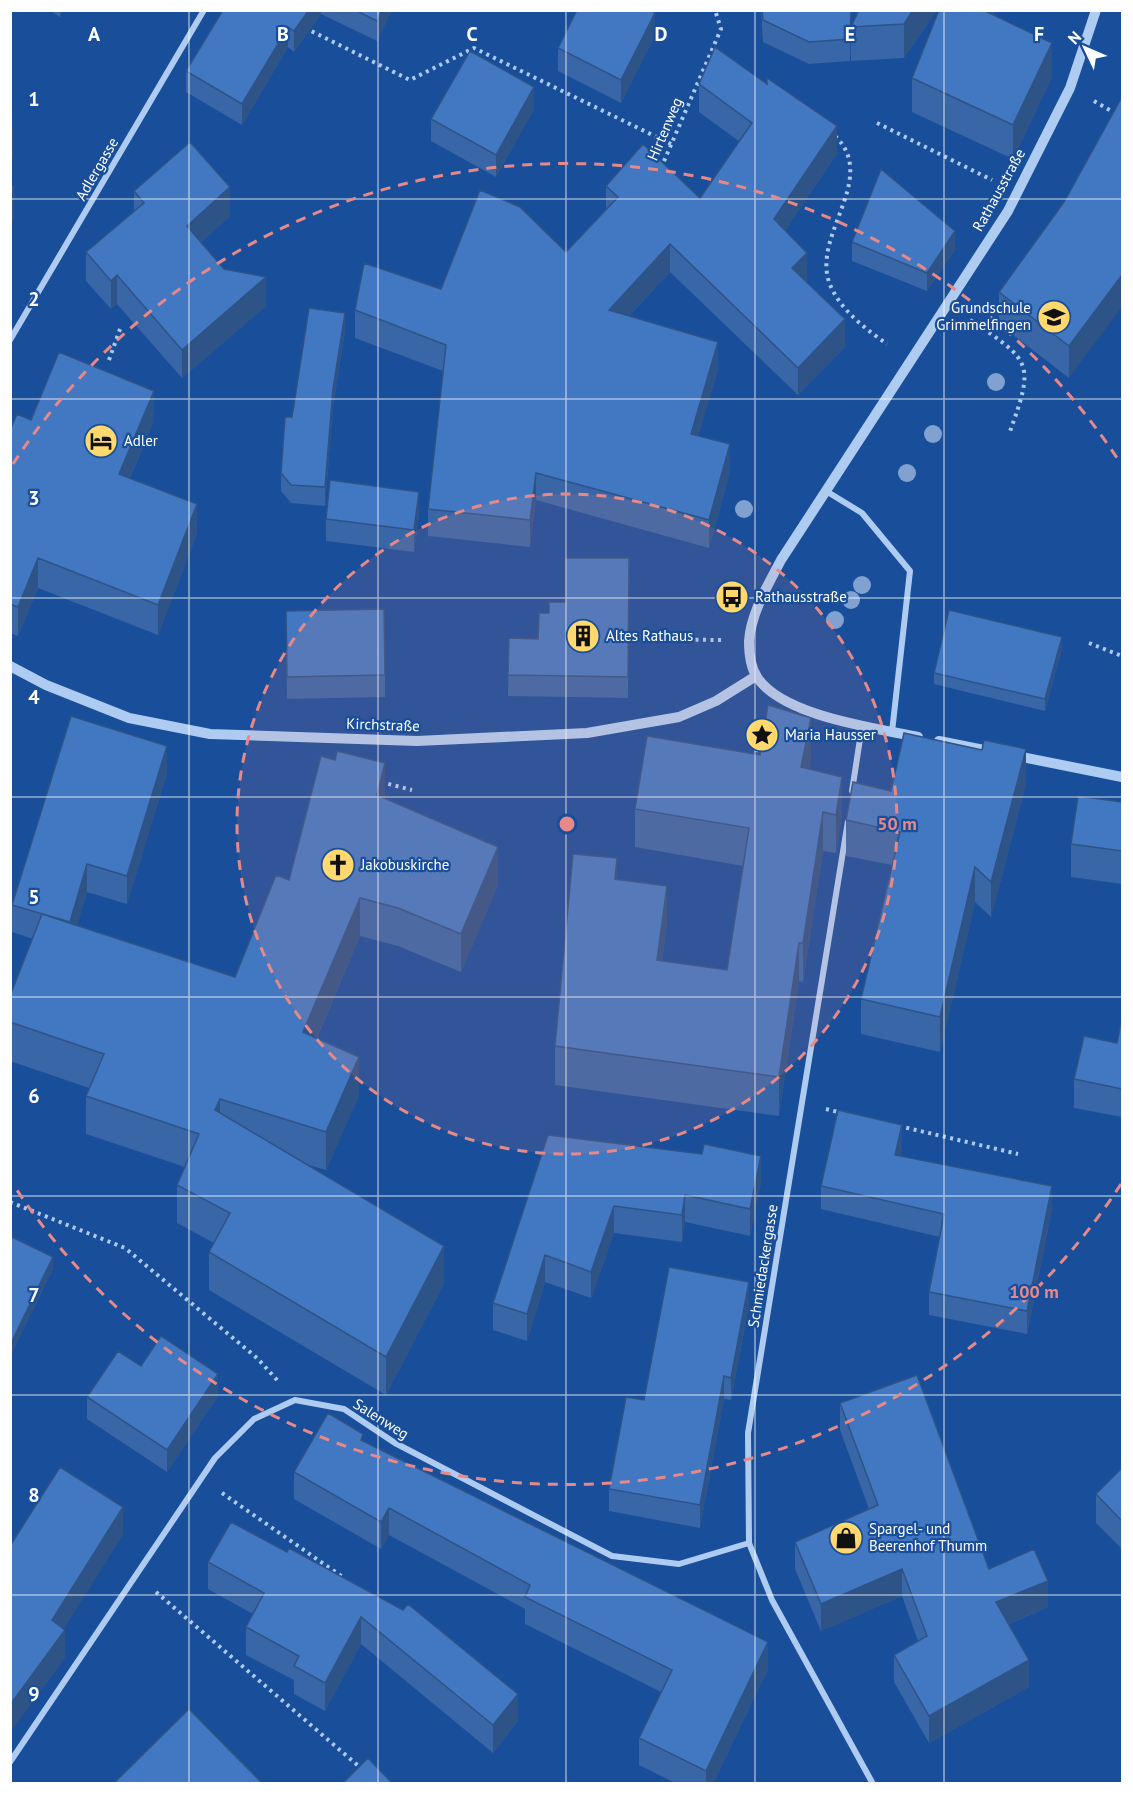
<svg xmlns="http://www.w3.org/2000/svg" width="1133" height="1794" font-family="'PT Sans',sans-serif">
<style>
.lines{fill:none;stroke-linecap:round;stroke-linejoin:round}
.path{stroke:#aecbf1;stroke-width:4;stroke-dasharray:3 4.5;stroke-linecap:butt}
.minor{stroke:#aecbf1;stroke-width:6}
.tertiary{stroke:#aecbf1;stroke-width:10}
.tree{fill:#81a2d0}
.wall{fill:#3966a6}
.shaded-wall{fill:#2e5387}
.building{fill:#4277c1;stroke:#2e5387;stroke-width:1.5}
.grid{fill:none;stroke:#fff;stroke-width:1.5;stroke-opacity:0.55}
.ring{fill:none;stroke:#e88989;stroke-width:3;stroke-dasharray:10 8}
.labels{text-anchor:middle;stroke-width:4.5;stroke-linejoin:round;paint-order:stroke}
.street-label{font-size:15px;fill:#fff;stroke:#194e9a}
.poi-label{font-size:15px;fill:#fff;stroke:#194e9a;text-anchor:start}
.grid-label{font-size:20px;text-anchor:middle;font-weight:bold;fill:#fff;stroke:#194e9a;stroke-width:4.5;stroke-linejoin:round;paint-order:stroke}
.centre{fill:#e88989;stroke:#194e9a;stroke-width:3}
.ring-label{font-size:18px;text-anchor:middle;font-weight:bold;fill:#e88989;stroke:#194e9a;stroke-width:4.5;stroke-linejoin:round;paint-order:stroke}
</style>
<rect width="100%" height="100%" fill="#194e9a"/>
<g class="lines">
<path class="path" d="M305,28L410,80L474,48L671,144
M1094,101L1122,117
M877,123L992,180
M835,136C881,180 806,239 832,289C843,312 867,330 887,344
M661,168L721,29L715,10
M970,320C1032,361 1035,363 1009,434
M109,360L120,329
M628,639L722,640
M1089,643L1122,656
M754,759L766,720
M381,782L412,790
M826,1109L842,1113
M899,1126L1018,1154
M10,1202L125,1248L257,1358L278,1381
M222,1493L344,1578
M156,1592L362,1769"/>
<path class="minor" d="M10,340L204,10
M826,491L862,513L910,571L892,732
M852,791L862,726
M848,821L748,1433L749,1543L772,1600L873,1784
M10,1762L215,1458L254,1419L295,1400L344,1409L395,1443L612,1556L679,1564L749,1543"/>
<path class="tertiary" d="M10,666L46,685L129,718L210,734L417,741L587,733L679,717L716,701L756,676
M918,737C875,728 782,716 757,677C751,668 749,652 749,641C751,613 768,585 781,560L1008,211L1070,88L1096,10
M939,741L994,752
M1012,755L1122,777"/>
</g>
<g class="tree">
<circle cx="996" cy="382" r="9"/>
<circle cx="933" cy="434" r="9"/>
<circle cx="907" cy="473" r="9"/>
<circle cx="744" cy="509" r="9"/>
<circle cx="862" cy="585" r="9"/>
<circle cx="851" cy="600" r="9"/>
<circle cx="835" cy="620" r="9"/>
</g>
<path class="wall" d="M49,10H64L60,17Z
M223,10H392L377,41L321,14L294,52L288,47L242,125L186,92V71Z
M761,10H851L850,61L809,64L763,42Z
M859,10H937L904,58L851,61V27Z
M938,10H995L993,15L1052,77L1013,159L912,112V78L939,11Z
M655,35L621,103L558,71V48Z
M699,84L837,154L785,230L807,280L806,282L845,347L798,395L670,272L629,316L718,370L698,436L730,472L709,548L536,500L530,547L428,536V509L443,371L355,338V310L441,289L566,252L606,209V186L700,198L740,142L699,112Z
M1122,97L1069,378L999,324V292L1064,202Z
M534,109L496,177L431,141V119Z
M134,191L230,216L201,242L224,269L266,306L182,378L117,304L111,309L86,281V252L134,211Z
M852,242L955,250L927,291L852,261Z
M345,331L333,407L325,506L291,503L281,491V473L292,417Z
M31,420H154L130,478L197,534L158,635L38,588L18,636L10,633V430Z
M419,514L414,552L326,541V519Z
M629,558L628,698L508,696L509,638L538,639L565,602Z
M286,611L385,675V697L287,699Z
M1062,649L1045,711L934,684V673Z
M760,755L811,757L809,769L842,815L836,853L823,851L803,982L799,981L779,1116L555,1085V1046L617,879L667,924L662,961L727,970L743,866L635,847V809Z
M167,773L127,904L87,892L77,925L235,977L289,880L385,799L498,885L461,972L398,946L360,936L317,1038L359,1095L326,1170L305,1164L444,1284L386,1395L209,1290V1252L214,1243L177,1223V1185L185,1167L86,1134V1096L89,1088L10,1061V996L33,939L12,932V905Z
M1026,784L991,917L975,902L940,1052L861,1034V999L892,865L846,856V820L891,791Z
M1122,802V884L1071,877V844Z
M1122,1018V1117L1074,1108V1079L1117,1043Z
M548,1135L761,1182L750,1236L685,1222L682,1242L614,1233L591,1298L545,1282L527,1341L493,1330V1303Z
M902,1148L900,1156L1052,1209L1027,1334L929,1315V1292L940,1237L821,1209V1186Z
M10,1236L53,1269L12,1352L10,1351Z
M749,1305L731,1400L724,1399L700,1528L609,1511V1489L644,1400Z
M141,1366L218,1396L167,1472L87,1419V1397Z
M840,1403L989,1569L1048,1607L1009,1624L1029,1687L929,1743L894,1682V1655L918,1641L902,1596L821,1631L795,1569V1542L869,1509L840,1430Z
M363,1441L768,1669L713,1784H677L639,1765V1738L661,1692L525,1624V1609L389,1535L381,1549L294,1499V1472Z
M1122,1468V1549L1096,1523V1494Z
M231,1522L518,1721L493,1753L361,1644L325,1711L294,1694V1680L246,1655V1627L253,1614L208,1589V1562Z"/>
<path class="shaded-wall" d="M60,10H64L60,17Z
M309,10H321V14L294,52V31Z
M382,10H392L377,41V21Z
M913,10H937L904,58V24Z
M980,10H995L980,43Z
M655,13V35L621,103V80Z
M288,27V47L242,125V104Z
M1052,43V77L1013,159V125Z
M534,87V109L496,177V155Z
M13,125V157L10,162V130Z
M837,126V154L774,246V219Z
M14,187V219L10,225V193Z
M230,187V216L187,254V226Z
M955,231V250L927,291V273Z
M670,244V272L609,337V310Z
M807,253V280L792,295V268Z
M117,275V304L111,309V281Z
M1122,275V307L1069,378V346Z
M266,277V306L182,378V350Z
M345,313V331L333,407L325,506V487L333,389Z
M845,319V347L798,395V368Z
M718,342V370L691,461V434Z
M154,391V420L119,503V474Z
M730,444V472L709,548V520Z
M536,473V500L530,547V520Z
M419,492V514L414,552V530Z
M197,504V534L158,635V605Z
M38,558V588L18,636V607Z
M1062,637V649L1045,711V699Z
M811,718V757L801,806V767Z
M167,746V773L127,904V876Z
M1026,749V784L991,917V882Z
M385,763V801L377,795Z
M842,777V815L836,853V815Z
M823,812V851L803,982V943Z
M498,847V885L461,972V934Z
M617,858V897L615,879Z
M87,864V892L70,950V923Z
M975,867V902L940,1052V1017Z
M667,886V924L657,999V960Z
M360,898V936L303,1070V1032Z
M799,943V981L779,1116V1077Z
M359,1057V1095L326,1170V1132Z
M220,1099V1137L215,1110Z
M902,1125V1148L895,1179V1155Z
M761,1156V1182L750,1236V1209Z
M1052,1186V1209L1027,1334V1311Z
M685,1195V1222L682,1242V1215Z
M614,1206V1233L591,1298V1272Z
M444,1246V1284L386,1395V1357Z
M545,1255V1282L527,1341V1314Z
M53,1257V1269L12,1352V1341Z
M749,1282V1305L731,1400V1378Z
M218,1374V1396L167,1472V1450Z
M724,1376V1399L700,1528V1505Z
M123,1507V1535L52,1648V1620Z
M389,1508V1535L381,1549V1522Z
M902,1569V1596L821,1631V1604Z
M1048,1581V1607L996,1629V1602Z
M361,1617V1644L325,1711V1683Z
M65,1630V1658L10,1733V1705Z
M768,1642V1669L713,1784H706V1771Z
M1029,1660V1687L929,1743V1716Z
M518,1694V1721L493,1753V1725Z"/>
<path class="building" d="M223,10H309L294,31L288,27L242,104L186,71Z
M355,10H382L377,21Z
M577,10H651L655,13L621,80L558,48Z
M762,10H851L850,39L809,42L763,20Z
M859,10H913L904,24L851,27Z
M939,10H983L1052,43L1013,125L912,78Z
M715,47L767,84V78L837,126L774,219L807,253L792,268L845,319L798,368L670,244L609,310L718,342L691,434L730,444L709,520L536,473L530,520L428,509L446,345L355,310L364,263L441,289L480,190L520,207L566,252L618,197L606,186L643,144L700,198L752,123L699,84Z
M470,51L534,87L496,155L431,119Z
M1122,97V275L1069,346L999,292L1064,202Z
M190,142L230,187L187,226L224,269L266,277L182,350L117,275L111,281L86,252L144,203L134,191Z
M881,169L955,231L927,273L852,242Z
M10,186L14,187L10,193Z
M309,308L345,313L333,389L325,487L291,485L281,473L285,417H292Z
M59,352L154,391L119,474L197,504L158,605L38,558L18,607L10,604V430L17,414L31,420Z
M330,480L419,492L414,530L326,519Z
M565,558H629L628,677L508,675L509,638L538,639L539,613H549V602H565Z
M384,609L385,675L287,677L286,611Z
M949,610L1062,637L1045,699L934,673Z
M768,705L811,718L801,767L842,777L836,815L823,812L803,943H799L779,1077L555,1046L573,854L617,858L615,879L667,886L657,960L727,970L749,828L635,809L647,736L760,755Z
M71,716L167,746L127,876L87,864L70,922L12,905Z
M904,733L982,750L984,740L1026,749L991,882L975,867L940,1017L861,999L900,832L846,820L853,782L891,791Z
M337,751L385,763L377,795L498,847L461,934L398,908L360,898L303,1032L359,1057L326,1132L220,1099L215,1110L444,1246L386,1357L209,1252L230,1213L177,1185L199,1134L86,1096L104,1054L10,1022V996L42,914L235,977L276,875L289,880L321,756L335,760Z
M1078,796L1122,802V851L1071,844Z
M1122,1018V1089L1074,1079L1084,1036L1117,1043Z
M838,1110L902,1125L895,1155L1052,1186L1027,1311L929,1292L944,1214L821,1186Z
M548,1135L702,1154L704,1144L761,1156L750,1209L685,1195L682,1215L614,1206L591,1272L545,1255L527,1314L493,1303Z
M10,1236L53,1257L12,1341L10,1340Z
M669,1267L749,1282L731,1378L724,1376L700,1505L609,1489L626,1397L644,1400Z
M161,1336L218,1374L167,1450L87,1397L118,1351L141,1366Z
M917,1375L989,1569L1034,1549L1048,1581L996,1602L1029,1660L929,1716L894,1655L927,1636L902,1569L821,1604L795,1542L878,1505L840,1403Z
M328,1413L363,1434L361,1440L768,1642L706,1771L639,1738L672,1670L525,1597L530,1585L389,1508L381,1522L294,1472Z
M60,1467L123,1507L52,1620L65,1630L10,1705V1546Z
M1122,1468V1521L1096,1494Z
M231,1522L287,1552L289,1548L403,1610L408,1604L518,1694L493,1725L361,1617L325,1683L294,1666L299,1656L246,1627L264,1593L208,1562Z
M189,1709L263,1784H119L116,1781Z
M368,1758L393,1784H342Z"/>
<path class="grid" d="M189,10V1784M378,10V1784M566,10V1784M755,10V1784M944,10V1784M10,199H1122M10,399H1122M10,598H1122M10,797H1122M10,997H1122M10,1196H1122M10,1395H1122M10,1595H1122"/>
<circle cx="567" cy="824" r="330" fill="#e88989" fill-opacity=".12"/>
<g class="ring">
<circle cx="567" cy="824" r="330"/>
<path d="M1121 1184A661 661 0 0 1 13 1184M13 464A661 661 0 0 1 1121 464"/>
</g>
<defs>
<g id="school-disc" transform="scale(1.725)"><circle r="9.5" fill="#ffd96e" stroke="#194e9a"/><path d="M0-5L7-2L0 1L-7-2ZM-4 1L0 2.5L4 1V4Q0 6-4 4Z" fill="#111"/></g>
<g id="hotel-disc" transform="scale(1.725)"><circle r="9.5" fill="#ffd96e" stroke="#194e9a"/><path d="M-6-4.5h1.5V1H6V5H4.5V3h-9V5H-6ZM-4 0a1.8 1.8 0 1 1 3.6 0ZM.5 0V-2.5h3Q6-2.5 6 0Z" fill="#111"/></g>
<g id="bus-disc" transform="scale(1.725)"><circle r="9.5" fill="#ffd96e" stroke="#194e9a"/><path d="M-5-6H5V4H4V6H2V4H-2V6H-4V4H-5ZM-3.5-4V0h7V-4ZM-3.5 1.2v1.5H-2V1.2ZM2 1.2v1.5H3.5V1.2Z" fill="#111"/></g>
<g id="building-disc" transform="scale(1.725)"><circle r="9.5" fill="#ffd96e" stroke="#194e9a"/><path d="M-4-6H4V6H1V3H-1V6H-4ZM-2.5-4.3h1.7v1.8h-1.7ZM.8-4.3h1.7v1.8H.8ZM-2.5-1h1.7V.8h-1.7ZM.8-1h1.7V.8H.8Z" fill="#111"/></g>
<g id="sight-disc" transform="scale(1.725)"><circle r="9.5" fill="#ffd96e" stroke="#194e9a"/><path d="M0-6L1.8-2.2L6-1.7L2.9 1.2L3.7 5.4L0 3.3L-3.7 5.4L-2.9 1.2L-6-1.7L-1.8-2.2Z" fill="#111"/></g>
<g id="church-disc" transform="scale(1.725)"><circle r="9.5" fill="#ffd96e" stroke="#194e9a"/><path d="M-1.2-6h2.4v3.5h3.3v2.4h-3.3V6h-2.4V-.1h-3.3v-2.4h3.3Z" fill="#111"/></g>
<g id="shop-disc" transform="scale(1.725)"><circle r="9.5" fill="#ffd96e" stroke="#194e9a"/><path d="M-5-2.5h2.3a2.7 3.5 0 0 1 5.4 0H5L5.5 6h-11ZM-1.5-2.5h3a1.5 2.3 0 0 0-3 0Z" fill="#111"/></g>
</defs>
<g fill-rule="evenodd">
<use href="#school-disc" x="1054" y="317"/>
<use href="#hotel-disc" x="101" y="441"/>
<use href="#bus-disc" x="732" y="597"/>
<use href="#building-disc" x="583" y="636"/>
<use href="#sight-disc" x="762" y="735"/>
<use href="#church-disc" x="338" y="865"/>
<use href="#shop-disc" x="846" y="1538"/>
</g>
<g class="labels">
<g class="street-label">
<text transform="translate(665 129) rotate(-67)" y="5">Hirtenweg</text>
<text transform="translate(97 169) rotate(-60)" y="5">Adlergasse</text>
<text transform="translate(999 190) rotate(-61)" y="5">Rathausstraße</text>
<text transform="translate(383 725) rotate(2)" y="5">Kirchstraße</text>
<text transform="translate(763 1266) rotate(-81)" y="5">Schmiedackergasse</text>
<text transform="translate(381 1419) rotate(32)" y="5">Salenweg</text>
</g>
<g class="poi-label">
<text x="1031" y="313" text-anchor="end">Grundschule<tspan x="1031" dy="17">Grimmelfingen</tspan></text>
<text x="124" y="446">Adler</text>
<text x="755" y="602">Rathausstraße</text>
<text x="606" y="641">Altes Rathaus</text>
<text x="785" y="740">Maria Hausser</text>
<text x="361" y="870">Jakobuskirche</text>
<text x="869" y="1534">Spargel- und<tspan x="869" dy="17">Beerenhof Thumm</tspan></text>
</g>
</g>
<g class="grid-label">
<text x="94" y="41">A</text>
<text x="283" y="41">B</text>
<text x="472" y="41">C</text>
<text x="661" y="41">D</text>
<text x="850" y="41">E</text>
<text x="1039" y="41">F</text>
<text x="34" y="106">1</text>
<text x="34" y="306">2</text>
<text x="34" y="505">3</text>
<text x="34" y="704">4</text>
<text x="34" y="904">5</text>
<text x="34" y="1103">6</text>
<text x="34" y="1302">7</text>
<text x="34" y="1502">8</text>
<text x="34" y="1701">9</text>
</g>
<circle cx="567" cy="824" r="9" class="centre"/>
<g class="ring-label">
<text x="897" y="830">50 m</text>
<text x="1034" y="1298">100 m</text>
</g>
<rect width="1133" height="1794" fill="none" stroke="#ffffff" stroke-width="24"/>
<g transform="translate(1085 48) rotate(314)" stroke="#194e9a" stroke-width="4.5" paint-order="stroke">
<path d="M0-4.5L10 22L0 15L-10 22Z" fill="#ffffff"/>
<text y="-9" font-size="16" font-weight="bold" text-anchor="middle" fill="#ffffff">N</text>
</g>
</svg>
